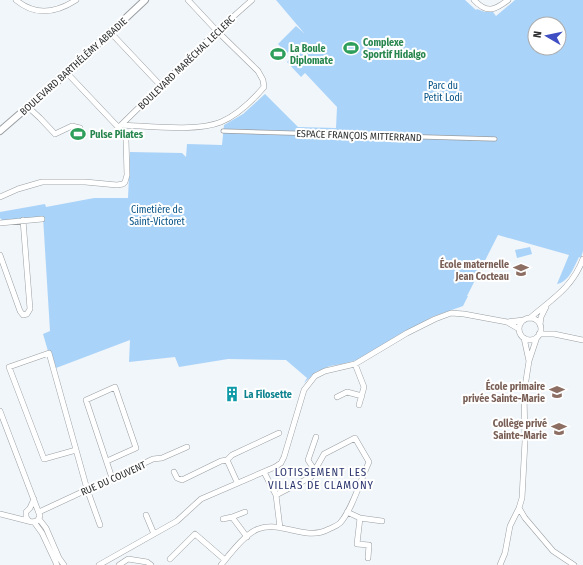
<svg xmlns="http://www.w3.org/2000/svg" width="583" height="565" font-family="'Fira Sans Condensed',sans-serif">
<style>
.green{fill:#aad3f9;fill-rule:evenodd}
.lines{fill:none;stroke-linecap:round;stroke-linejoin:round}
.pedestrian-casing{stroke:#9a9ea1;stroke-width:5}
.minor-casing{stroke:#9a9ea1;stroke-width:6}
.tertiary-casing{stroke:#9a9ea1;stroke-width:8}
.pedestrian{stroke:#fff;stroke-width:3.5}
.minor{stroke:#fff;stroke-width:5}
.tertiary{stroke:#fff;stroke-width:6}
.labels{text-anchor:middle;stroke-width:4;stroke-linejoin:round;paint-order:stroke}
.leisure-label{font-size:10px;font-weight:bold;fill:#27864d;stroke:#fff;text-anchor:start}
.street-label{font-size:10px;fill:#2e3031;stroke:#fff}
.park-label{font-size:10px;fill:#055286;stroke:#fff}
.education-label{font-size:10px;font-weight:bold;fill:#785e54;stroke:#fff;text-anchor:end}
.culture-label{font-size:10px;font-weight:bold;fill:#0d838f;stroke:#fff;text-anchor:start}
.neighbourhood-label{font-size:11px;letter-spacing:1px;fill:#29346d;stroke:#fff}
</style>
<rect width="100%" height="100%" fill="#f1f6fa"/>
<path class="green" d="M276,0H465L476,10L477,9L485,12H493L496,16L515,0H583V251L581,258L579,257C574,267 569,282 557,284L569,255L498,235L467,296H468L463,306L432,317L357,360L342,364L330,366L316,372L304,383L307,378L286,360L228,359L179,367L175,357L129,362L130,340L56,368L51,351H48L43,334L50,331L43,217L3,221L0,218V212L45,204L46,207L94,198H128L130,152L182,153L186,157L187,144L222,145L224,125L243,114L265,94L298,127L336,128L337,107L305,73L301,77L287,62L295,52L292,49L287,53L278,44L296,26L304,33ZM535,24H559V48H535Z
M530,247L532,254L517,258L515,250Z"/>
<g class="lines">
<g class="pedestrian-casing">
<path id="pedestrian" d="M223,131L495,139"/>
</g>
<g class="minor-casing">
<path id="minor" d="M16,0C35,16 56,13 76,0
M474,0C487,14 495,10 508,0
M111,33L161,86
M67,73L118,127L121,125C148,126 197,132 221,122C237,115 252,101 264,87L263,80L258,71L217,31L188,0
M28,107L40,118L55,134L72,126L80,128
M121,125L217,31L252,0
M0,197L18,189L42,182H85L117,185L123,184L125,182L127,175L126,140L124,134L118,127
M0,223L42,219
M0,255L20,311L23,315L27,314L30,309L23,220
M530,318C552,299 572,288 583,259
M519 329a11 11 0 1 1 22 0a11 11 0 1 1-22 0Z
M507,322L519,329
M540,325L541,317L546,307
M539,334H554L583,340
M524,338L529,361
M355,364L364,387L359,405
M337,397L347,392L362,396
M0,411L40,516L37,521L32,522L0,514
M76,450L44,459L9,367L49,353L87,489L100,525
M227,460L237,482
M107,461L136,448L115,387L86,400L112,478
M315,471L308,460L316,437
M174,472L177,478L182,480L221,461L227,460L232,455L279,433
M264,472L276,495L280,528
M519,508L525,518L553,551L574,565
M39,512L153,459L162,458L187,447
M245,512L232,517L247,537
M347,512L360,518L382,521
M146,515L154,534
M360,518L357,544L369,545L368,558
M39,519L46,528L59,558L64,565
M223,519L232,517
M28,520L26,517V512L30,508L34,499
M34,522L42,533L57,565
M170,559L195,534L225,560
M99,565L177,521L201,499L275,467L281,463L284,457L304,390L315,376L325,371L355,364L407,333L435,319L451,313L464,314L507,322L524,320
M119,565L128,559L147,562L151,565
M221,565C230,554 245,534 258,529C282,520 305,542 329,529C333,527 337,526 340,523C352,510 361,479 369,462L355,438L324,454L311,477L276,495
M500,565L505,553L510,526L519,508L522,498L525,441L524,393L529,361L537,337"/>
</g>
<g class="tertiary-casing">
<path id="tertiary" d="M0,131L67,73L145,0"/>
</g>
<use href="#pedestrian" class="pedestrian"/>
<use href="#minor" class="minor"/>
<use href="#tertiary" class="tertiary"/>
</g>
<defs>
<g id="stadium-bare" transform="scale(1.2)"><path d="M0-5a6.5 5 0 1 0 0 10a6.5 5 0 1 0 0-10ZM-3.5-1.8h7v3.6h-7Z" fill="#2e9e5b" stroke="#fff" stroke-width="2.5" paint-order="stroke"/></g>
<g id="school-bare" transform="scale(1.2)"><path d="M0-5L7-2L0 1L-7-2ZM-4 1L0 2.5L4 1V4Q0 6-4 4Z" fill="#8d6e63" stroke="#fff" stroke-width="2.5" paint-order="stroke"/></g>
<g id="building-bare" transform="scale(1.2)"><path d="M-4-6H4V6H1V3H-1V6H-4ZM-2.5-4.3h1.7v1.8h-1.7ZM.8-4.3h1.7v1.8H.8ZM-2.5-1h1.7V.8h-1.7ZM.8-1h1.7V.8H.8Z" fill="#0f9aa8" stroke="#fff" stroke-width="2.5" paint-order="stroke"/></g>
</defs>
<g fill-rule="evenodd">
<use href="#stadium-bare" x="351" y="48"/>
<use href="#stadium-bare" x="278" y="54"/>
<use href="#stadium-bare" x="78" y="134"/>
<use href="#school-bare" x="521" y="270"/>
<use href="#school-bare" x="557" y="392"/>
<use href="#building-bare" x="232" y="394"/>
<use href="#school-bare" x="559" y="429"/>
</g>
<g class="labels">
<g class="leisure-label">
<text x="363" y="46">Complexe<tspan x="363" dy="12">Sportif Hidalgo</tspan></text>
<text x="290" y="52">La Boule<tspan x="290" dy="12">Diplomate</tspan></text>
<text x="90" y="138">Pulse Pilates</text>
</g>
<g class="street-label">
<text transform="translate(186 62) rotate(-44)" y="4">BOULEVARD MARÉCHAL LECLERC</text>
<text transform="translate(73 66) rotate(-42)" y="4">BOULEVARD BARTHÉLÉMY ABBADIE</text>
<text transform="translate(359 135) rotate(2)" y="4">ESPACE FRANÇOIS MITTERRAND</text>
<text transform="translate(113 478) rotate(-24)" y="4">RUE DU COUVENT</text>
</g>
<g class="park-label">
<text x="443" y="89">Parc du<tspan x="443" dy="12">Petit Lodi</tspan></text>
<text x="157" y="213">Cimetière de<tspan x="157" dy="12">Saint-Victoret</tspan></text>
</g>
<g class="education-label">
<text x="509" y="268">École maternelle<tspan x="509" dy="12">Jean Cocteau</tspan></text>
<text x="545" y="390">École primaire<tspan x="545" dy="12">privée Sainte-Marie</tspan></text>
<text x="547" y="427">Collège privé<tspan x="547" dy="12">Sainte-Marie</tspan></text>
</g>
<g class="culture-label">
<text x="244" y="398">La Filosette</text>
</g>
<g class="neighbourhood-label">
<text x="321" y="476">LOTISSEMENT LES<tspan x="321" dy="13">VILLAS DE CLAMONY</tspan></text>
</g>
</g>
<g transform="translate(547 36) rotate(279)"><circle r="19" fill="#ffffff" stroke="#abacad"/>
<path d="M0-3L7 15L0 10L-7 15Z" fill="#3f4ec2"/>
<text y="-6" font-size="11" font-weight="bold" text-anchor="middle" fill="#2e3031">N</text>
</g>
</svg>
